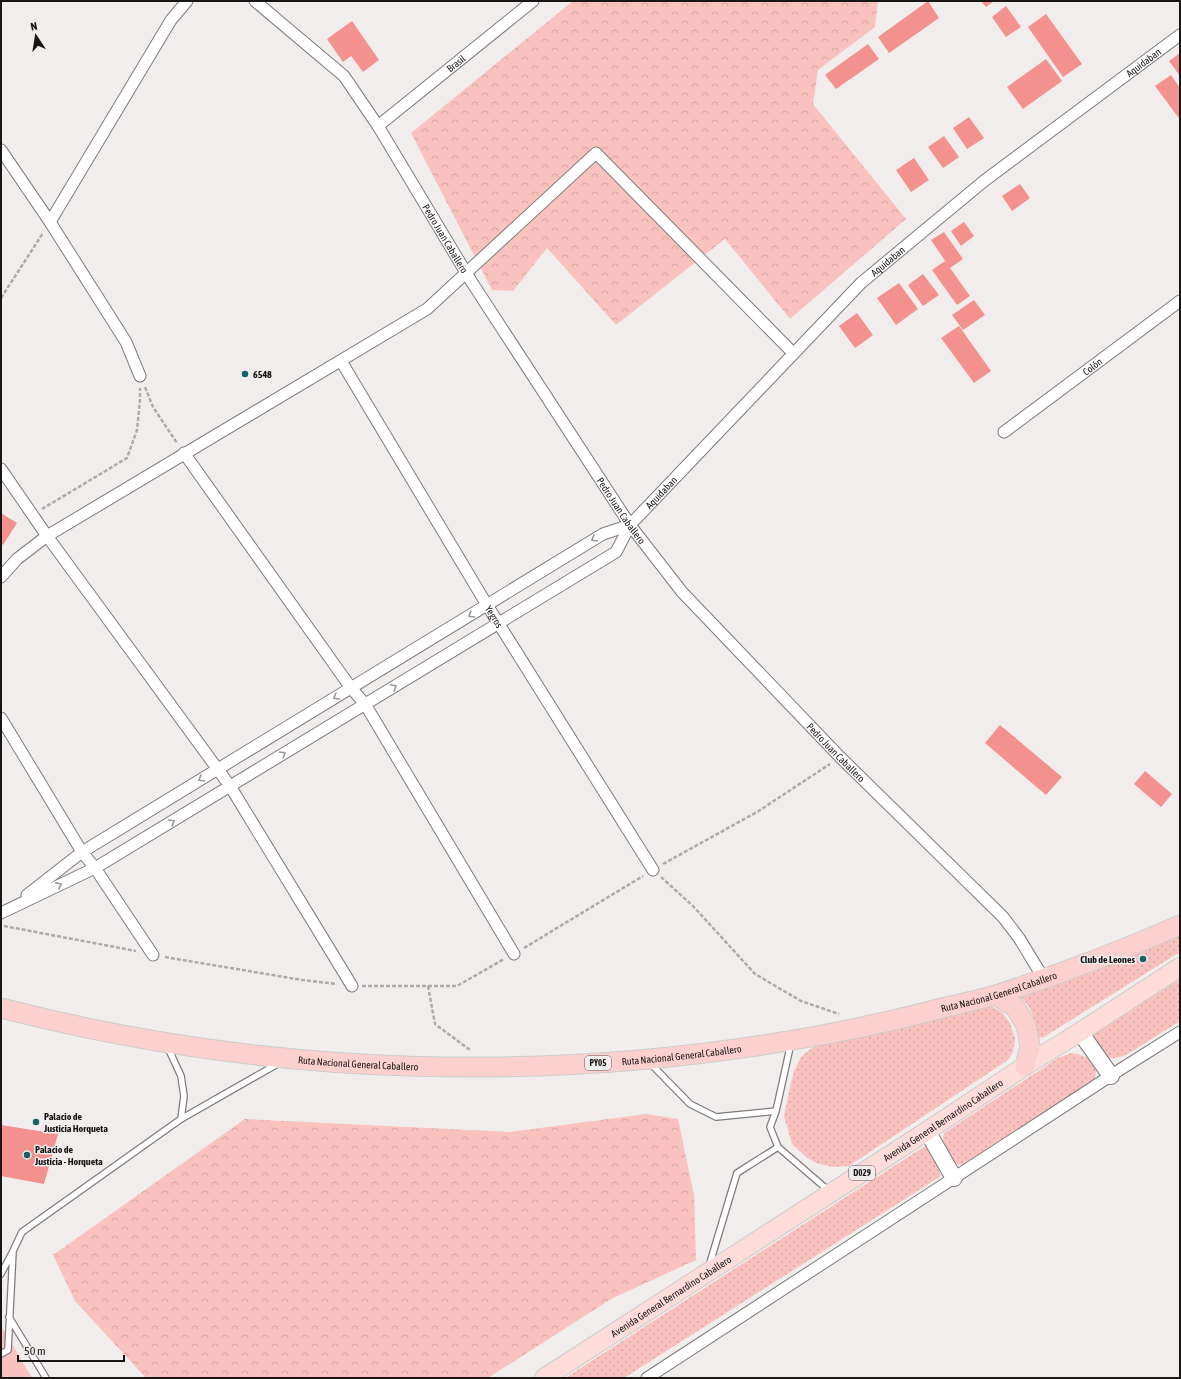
<svg xmlns="http://www.w3.org/2000/svg" width="1181" height="1379" font-family="'Asap Condensed',sans-serif">
<style>
.grass{fill:url(#grass-dots)}
.forest{fill:url(#forest-crowns)}
.pitch{fill:#fac2bf}
.building{fill:#f3918e}
.lines{fill:none;stroke-linecap:round;stroke-linejoin:round}
.service-casing{stroke:#7f7b7b;stroke-width:8}
.minor-casing{stroke:#7f7b7b;stroke-width:13}
.secondary-casing{stroke:#7f7b7b;stroke-width:18}
.primary-casing{stroke:#ccc;stroke-width:20}
.trunk-casing{stroke:#ccc;stroke-width:21}
.path{stroke:#adaaaa;stroke-width:2.5;stroke-dasharray:4 2;stroke-linecap:butt}
.service{stroke:#fff;stroke-width:5.5}
.minor{stroke:#fff;stroke-width:11}
.secondary{stroke:#fff;stroke-width:16}
.primary{stroke:#fddcda;stroke-width:18}
.trunk{stroke:#fcd0ce;stroke-width:19}
.oneway{stroke:#979696}
.poi-dot{fill:#146369;stroke:#f1eded;stroke-width:1.5}
.labels{text-anchor:middle;stroke-width:3;stroke-linejoin:round;paint-order:stroke}
.shield{fill:#f1eded;stroke:#585656;stroke-width:1}
.shield-label{font-size:9px;font-weight:bold;fill:#171615}
.street-label{font-size:10px;fill:#171615;stroke:#f1eded}
.poi-label{font-size:10px;font-weight:bold;fill:#171615;stroke:#f1eded;text-anchor:start}
</style>
<defs>
<pattern id="grass-dots" width="8" height="8" patternUnits="userSpaceOnUse"><rect width="8" height="8" fill="#fac2bf"/><path d="M2 2h.1M6 6h.1" fill="none" stroke="#d6a6a3" stroke-width="1.8" stroke-linecap="round"/></pattern>
<pattern id="forest-crowns" width="20" height="18" patternUnits="userSpaceOnUse"><rect width="20" height="18" fill="#fac2bf"/><path d="M2 6a3 3 0 1 1 6 0M12 15a3 3 0 1 1 6 0" fill="none" stroke="#d6a6a3"/></pattern>
</defs>
<rect width="100%" height="100%" fill="#f1eded"/>
<path class="grass" d="M1180,935V952L1044,1037L1036,1039C1036,1020 1033,1009 1019,995Z
M1180,979V1021L1131,1052C1108,1065 1105,1056 1090,1039L1093,1035Z
M991,1006L1002,1012L1010,1023L1015,1038L1013,1052L1008,1060L849,1166L833,1167L816,1163L806,1157L792,1144L784,1116L789,1092L794,1071L801,1057L812,1048L825,1040Z
M1071,1053C1088,1056 1101,1062 1094,1081L967,1165C963,1165 958,1165 954,1163C945,1158 941,1142 944,1133L1058,1058Z
M925,1146C933,1155 937,1165 941,1176L624,1378H565Z"/>
<path class="forest" d="M573,1H878L875,27L818,70L813,104L906,219L790,319L725,239L616,325L547,248L513,291L492,290L411,133Z
M646,1114L678,1119L694,1195L696,1260L611,1299L488,1378H146L75,1301L53,1255L245,1119L510,1132Z"/>
<path class="pitch" d="M3,1329L32,1378H1V1330Z"/>
<path class="building" d="M928,1L939,18L889,53L878,37Z
M981,1H994L986,7Z
M1006,6L1021,27L1006,37L992,17Z
M1046,14L1082,64L1063,77L1028,27Z
M352,21L379,60L363,72L351,56L343,62L327,39Z
M868,44L879,59L836,89L825,75Z
M1180,53V76L1169,61Z
M1046,59L1062,81L1023,109L1007,87Z
M1171,75L1180,88V116L1178,117L1155,86Z
M969,117L984,138L967,149L953,128Z
M944,136L959,157L943,168L928,147Z
M914,158L929,180L911,192L896,170Z
M1020,184L1030,198L1012,211L1002,196Z
M964,222L974,236L961,246L951,231Z
M944,232L963,259L950,268L931,240Z
M945,261L970,296L957,305L932,270Z
M923,274L939,295L923,306L908,285Z
M899,283L918,309L896,325L877,298Z
M974,300L985,315L963,330L952,315Z
M857,313L873,335L855,348L839,326Z
M959,326L991,371L974,383L941,338Z
M1,513L17,523L3,545L1,543Z
M1000,725L1062,777L1046,795L985,743Z
M1145,771L1172,794L1161,807L1134,784Z
M1,1125L58,1134L44,1184L1,1176Z"/>
<g class="lines">
<g class="service-casing">
<path id="service" d="M791,1043L776,1111L770,1127L778,1147L829,1191
M166,1048L169,1050L181,1076L184,1096L181,1119
M650,1063L690,1104L716,1117L776,1111
M709,1266L737,1173L778,1147
M1,1274L12,1253
M9,1317L46,1378
M1,1354L8,1350L13,1251L22,1232L181,1119L279,1063"/>
</g>
<g class="minor-casing">
<g id="minor">
<path id="s1" d="M255,1L344,76L378,126L471,281L630,525L682,592L840,757L1003,917L1019,938L1044,979"/>
<path id="s2" d="M378,126L533,1"/>
<path d="M1,150L50,222L126,342L140,376"/>
<path d="M50,222L171,20L187,1"/>
<path id="s3" d="M341,361L487,605L653,870"/>
<path id="s4" d="M1004,432L1180,301"/>
<path d="M184,453L351,688L365,704L514,954"/>
<path d="M1,469L47,536L230,786L352,986"/>
<path d="M1,577L17,559L47,536L427,309L596,153L793,353"/>
<path d="M1,718L82,852L95,868L153,955"/>
<path d="M27,895L82,852L603,534L630,525"/>
<path id="s5" d="M1,913L95,868L616,552L630,525L861,283L984,181L1180,35"/>
<path d="M647,1378L1121,1069L1180,1032"/>
</g>
</g>
<g class="secondary-casing">
<path id="secondary" d="M1080,1032L1111,1076
M927,1131L954,1178"/>
</g>
<g class="primary-casing">
<g id="primary">
<path id="s6" d="M544,1378L927,1131L1025,1066L1080,1032L1180,967"/>
</g>
</g>
<g class="trunk-casing">
<g id="trunk">
<path d="M996,995L1015,1007L1026,1025L1030,1046L1025,1066"/>
<path id="s7" d="M1,1008C268,1077 551,1085 822,1035C864,1027 905,1018 946,1007C964,1003 982,999 999,994C1060,974 1121,951 1180,925"/>
</g>
</g>
<path class="path" d="M1,298L43,233
M145,387L153,407L177,443
M42,509L127,458L137,430L140,400V388
M663,864L757,812L830,764
M661,877L693,906L755,974L801,1001L839,1014
M4,926L136,951
M524,948L643,876
M165,957L302,980L337,984
M362,986H457L504,959
M428,986L435,1024L470,1050"/>
<use href="#service" class="service"/>
<use href="#minor" class="minor"/>
<use href="#secondary" class="secondary"/>
<use href="#primary" class="primary"/>
<use href="#trunk" class="trunk"/>
</g>
<defs><path id="oneway-chevron" d="M-2-3.5L2.5 0L-2 3.5" fill="none" stroke-width="1.6" stroke-linecap="round" stroke-linejoin="round"/></defs>
<g class="oneway">
<use href="#oneway-chevron" transform="translate(594 539) rotate(149)"/>
<use href="#oneway-chevron" transform="translate(471 615) rotate(149)"/>
<use href="#oneway-chevron" transform="translate(394 687) rotate(-31)"/>
<use href="#oneway-chevron" transform="translate(336 697) rotate(149)"/>
<use href="#oneway-chevron" transform="translate(283 754) rotate(-31)"/>
<use href="#oneway-chevron" transform="translate(201 779) rotate(149)"/>
<use href="#oneway-chevron" transform="translate(172 822) rotate(-31)"/>
<use href="#oneway-chevron" transform="translate(59 885) rotate(-25)"/>
</g>
<g class="poi-dot">
<circle cx="245" cy="374" r="4"/>
<circle cx="1143" cy="959" r="4"/>
<circle cx="36" cy="1122" r="4"/>
<circle cx="27" cy="1155" r="4"/>
</g>
<g class="labels">
<g class="shield">
<rect x="585" y="1056" width="26" height="14" rx="3"/>
<rect x="849" y="1166" width="26" height="14" rx="3"/>
</g>
<g class="shield-label">
<text x="598" y="1066">PY05</text>
<text x="862" y="1176">D029</text>
</g>
<g class="street-label">
<text dy="4" stroke="none"><textPath href="#s5" startOffset="1437">Aquidaban</textPath></text>
<text dy="4" stroke="none"><textPath href="#s2" startOffset="100">Brasil</textPath></text>
<text dy="4" stroke="none"><textPath href="#s1" startOffset="308">Pedro Juan Caballero</textPath></text>
<text dy="4" stroke="none"><textPath href="#s5" startOffset="1113">Aquidaban</textPath></text>
<text dy="4" stroke="none"><textPath href="#s4" startOffset="110">Colón</textPath></text>
<text dy="4" stroke="none"><textPath href="#s5" startOffset="789">Aquidaban</textPath></text>
<text dy="4" stroke="none"><textPath href="#s1" startOffset="632">Pedro Juan Caballero</textPath></text>
<text dy="4" stroke="none"><textPath href="#s3" startOffset="298">Yegros</textPath></text>
<text dy="4" stroke="none"><textPath href="#s1" startOffset="956">Pedro Juan Caballero</textPath></text>
<text dy="4" stroke="none"><textPath href="#s7" startOffset="1010">Ruta Nacional General Caballero</textPath></text>
<text dy="4" stroke="none"><textPath href="#s7" startOffset="686">Ruta Nacional General Caballero</textPath></text>
<text dy="4" stroke="none"><textPath href="#s7" startOffset="362">Ruta Nacional General Caballero</textPath></text>
<text dy="4" stroke="none"><textPath href="#s6" startOffset="475">Avenida General Bernardino Caballero</textPath></text>
<text dy="4" stroke="none"><textPath href="#s6" startOffset="151">Avenida General Bernardino Caballero</textPath></text>
</g>
<g class="poi-label">
<text x="253" y="378">6548</text>
<text x="1135" y="963" text-anchor="end">Club de Leones</text>
<text x="44" y="1120">Palacio de<tspan x="44" dy="12">Justicia Horqueta</tspan></text>
<text x="35" y="1153">Palacio de<tspan x="35" dy="12">Justicia - Horqueta</tspan></text>
</g>
</g>
<rect width="1181" height="1379" fill="none" stroke="#171615" stroke-width="4"/>
<g transform="translate(36 36) rotate(348)" stroke="#f1eded" stroke-width="3" paint-order="stroke">
<path d="M0-3L7 15L0 10L-7 15Z" fill="#171615"/>
<text y="-6" font-size="11" font-weight="bold" text-anchor="middle" fill="#171615">N</text>
</g>
<path d="M18 1355v6h106v-6" fill="none" stroke="#171615" stroke-width="2"/>
<text x="24" y="1355" font-size="12" fill="#171615" stroke="#f1eded" stroke-width="3" paint-order="stroke">50 m</text>
</svg>
